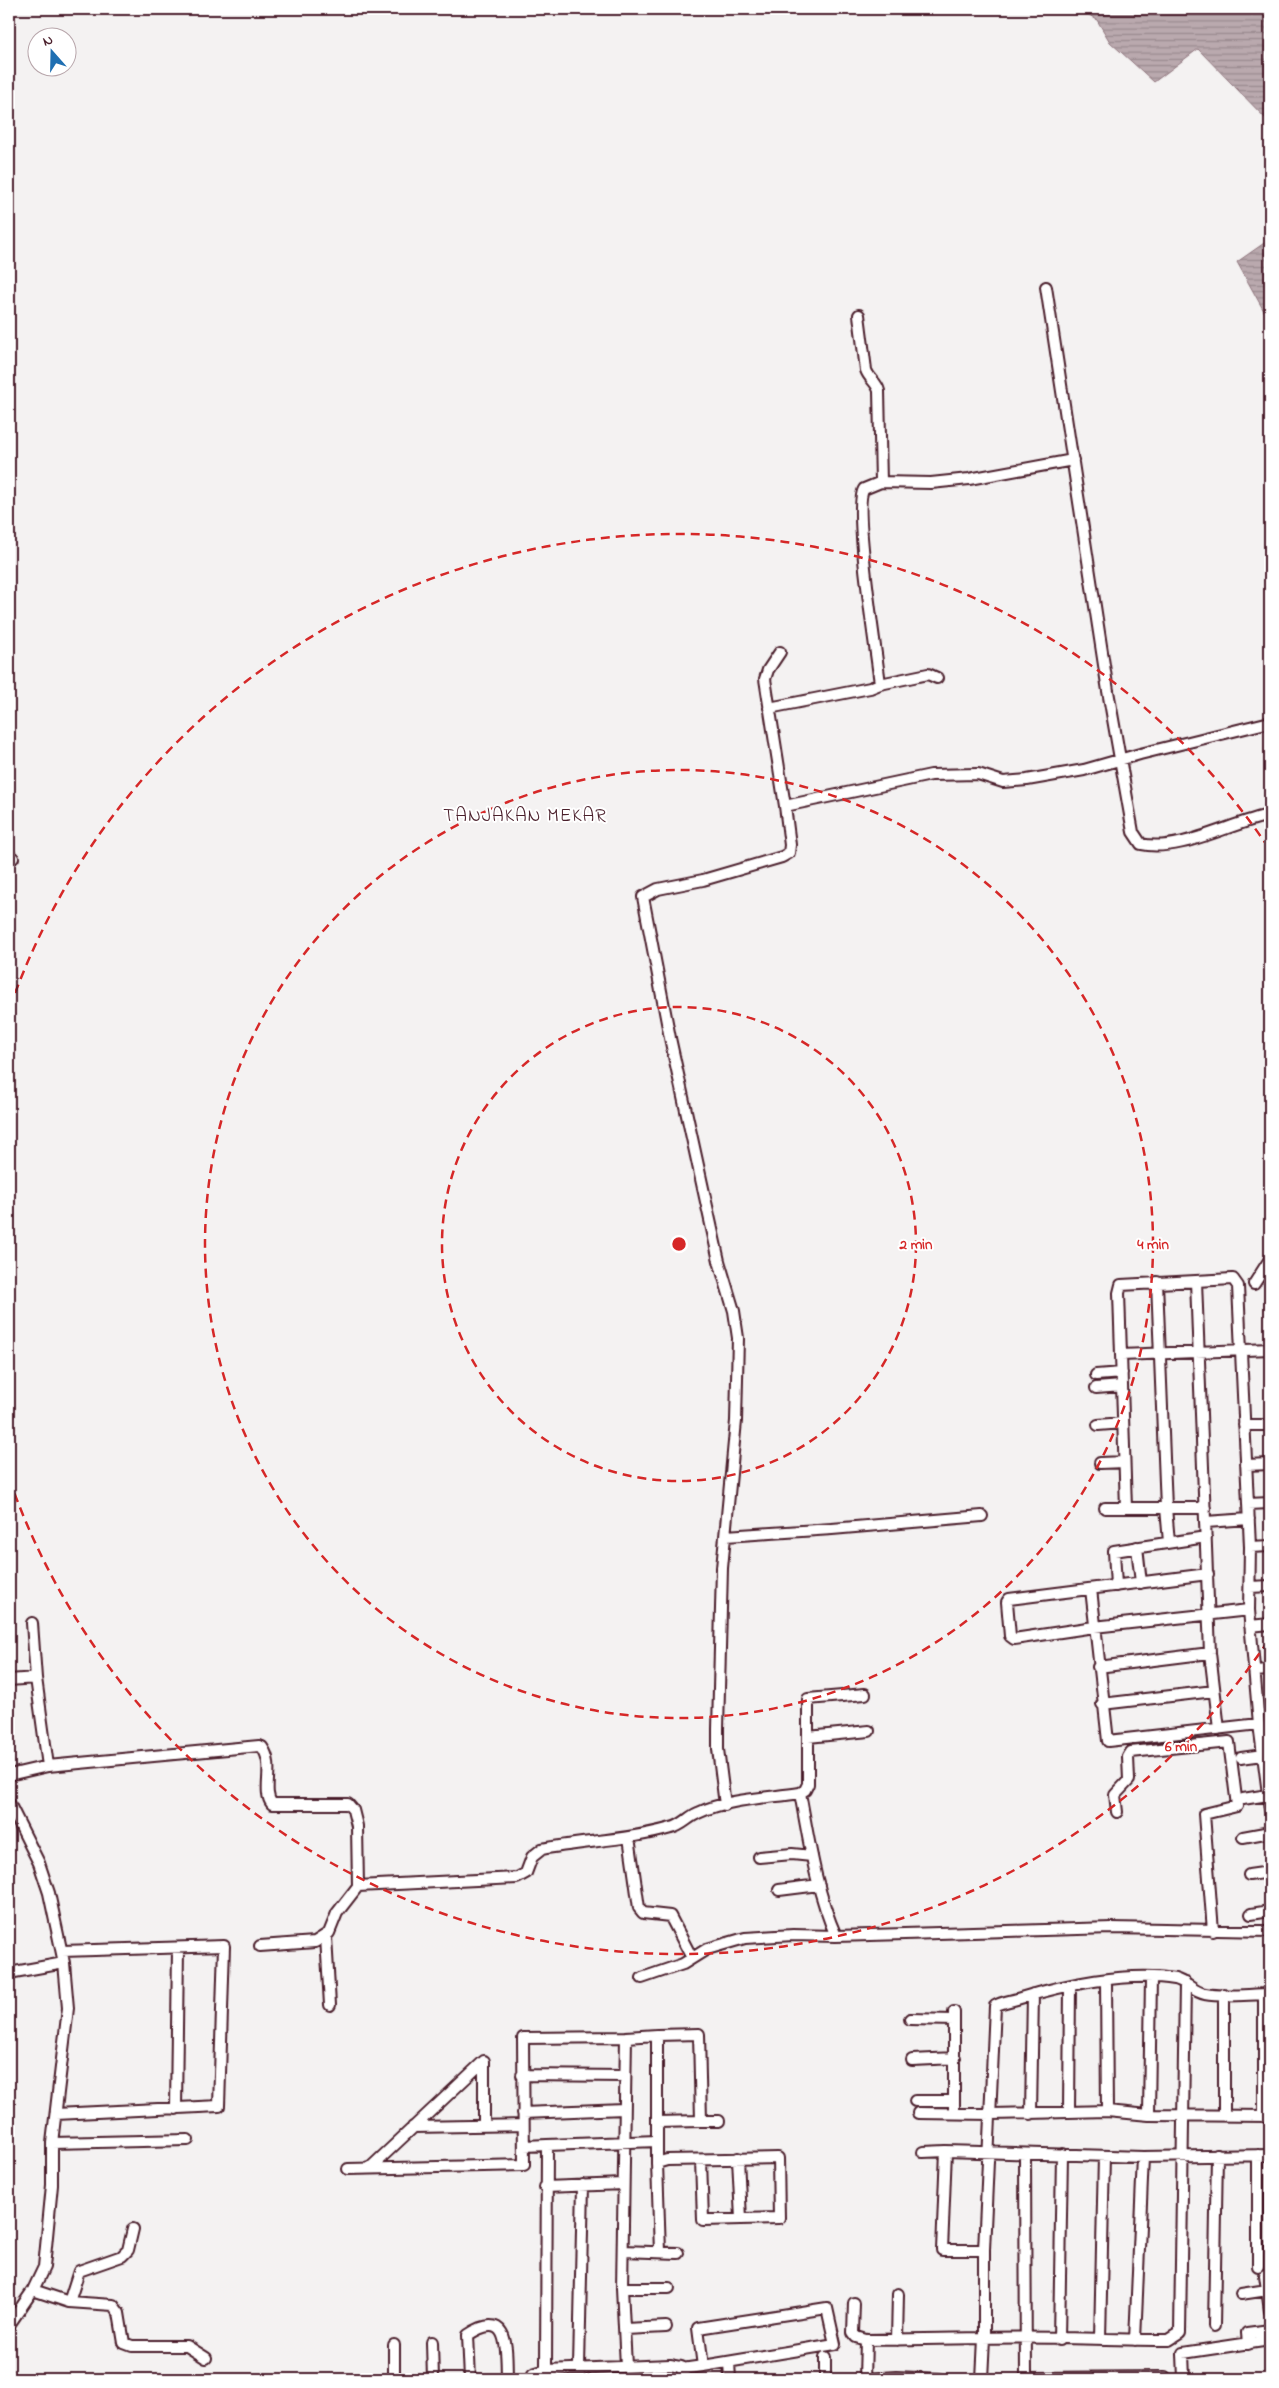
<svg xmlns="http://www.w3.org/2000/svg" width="1279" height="2388" font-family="'Indie Flower',sans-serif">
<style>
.water{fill:url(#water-rules);stroke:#8d727a}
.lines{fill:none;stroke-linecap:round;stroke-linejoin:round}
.street-casing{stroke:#4a1f2b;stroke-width:14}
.street{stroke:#fff;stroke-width:10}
.ring{fill:none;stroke:#d62828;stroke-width:2.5;stroke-dasharray:9 6}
.labels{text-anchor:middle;stroke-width:4;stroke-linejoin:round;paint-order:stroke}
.quarter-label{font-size:19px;letter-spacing:1px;fill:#4a1f2b;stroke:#fff}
.centre{fill:#d62828;stroke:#fff;stroke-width:2.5}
.ring-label{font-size:15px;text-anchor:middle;font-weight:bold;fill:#d62828;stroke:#fff;stroke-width:4;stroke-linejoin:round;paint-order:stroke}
</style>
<defs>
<pattern id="water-rules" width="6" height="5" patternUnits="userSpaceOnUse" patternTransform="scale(1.25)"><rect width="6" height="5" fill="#baa9ae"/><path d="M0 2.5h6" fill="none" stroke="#99898e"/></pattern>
</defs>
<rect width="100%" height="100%" fill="#f4f2f2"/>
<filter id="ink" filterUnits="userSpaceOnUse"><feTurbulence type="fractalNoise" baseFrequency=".02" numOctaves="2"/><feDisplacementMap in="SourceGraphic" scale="10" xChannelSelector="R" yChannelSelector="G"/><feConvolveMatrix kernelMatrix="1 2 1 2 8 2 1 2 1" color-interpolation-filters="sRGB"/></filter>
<g filter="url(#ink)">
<path class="water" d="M1080,9H1270V123L1198,49L1154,82L1110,42L1097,20Z
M1270,239V322L1237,262Z"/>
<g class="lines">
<g class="street-casing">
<path id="street" d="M1046,287L1108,691L1133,832L1141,844C1179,853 1232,822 1270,815
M881,482L931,483L969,479L1073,460
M880,684L928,674L937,678
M769,708L870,688L880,684C877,655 852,504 864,489L881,482L879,391C877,382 869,379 866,370L859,315
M785,806L931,775L978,774L1003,782L1027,780L1084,770L1140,754L1270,722
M9,859L13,858
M1196,1281L1210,1653L1219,1729
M1157,1282L1166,1508L1169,1542
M1254,1284L1270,1259
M1121,1355L1270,1349
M1096,1375L1122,1373
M1096,1388L1122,1386
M1098,1425L1123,1423
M1244,1425H1270
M1100,1463L1124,1462
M1246,1465L1270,1464
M1248,1504L1270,1503
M1105,1508H1205
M1126,1508L1119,1293L1121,1285L1233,1279L1238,1286L1250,1547L1249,1610L1259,1724L1270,1809
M1206,1522L1249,1519
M726,1536L832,1529L982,1516
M1137,1547L1141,1583
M1250,1547L1270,1546
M1208,1574L1009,1599L1007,1602L1010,1636L1014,1639L1094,1627L1249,1610
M1116,1586L1114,1551L1206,1537
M1250,1587L1270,1586
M1091,1589L1108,1741L1259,1724
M32,1623L36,1678L48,1766
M1250,1626L1270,1624
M1098,1667L1210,1653
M1254,1671L1270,1670
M9,1680L36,1678
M1102,1704L1214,1691
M808,1737L869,1731
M1241,1758L1263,1755
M9,1775L48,1766L259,1746L262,1747C276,1766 261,1790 272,1804H348L353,1810L357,1826L358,1886L337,1913L329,1933L315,1942L260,1946
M800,1793L805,1790L808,1784V1699L865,1694
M1243,1799L1268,1795
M9,1803L39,1863L49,1893L64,1963L68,2008L52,2143V2185L44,2267L33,2290L9,2325
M725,1805L718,1749V1729L722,1568L736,1421L738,1338L734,1311L719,1261L670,1038L643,897L658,889L703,880L782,857L789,853L790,845L785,806L765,679L768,670L780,652
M1117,1812L1115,1795L1129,1780L1128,1757L1131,1752L1229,1742L1237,1806L1204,1814L1213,1931
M629,1837L639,1908L643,1913L670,1916L692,1958
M1243,1837L1270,1832
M759,1857L792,1854L812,1856
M1249,1875L1270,1872
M358,1886L517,1878L526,1873L532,1857L542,1849C585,1841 629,1840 671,1828C682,1826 688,1817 698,1813C727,1799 768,1798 800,1793C809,1841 816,1891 836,1936L1112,1928L1270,1931
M779,1890L819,1885
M1251,1914L1270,1911
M326,1937L330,2005
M9,1973L64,1963
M642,1978L683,1964L707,1949L745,1938L793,1935L836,1936
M1106,1980L1107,2111
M1185,1983L1180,2333L1169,2340C1107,2340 1046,2336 984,2338V2250L995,2006C1001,2002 1010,2001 1017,1999C1062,1985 1128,1971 1175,1979C1187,1982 1193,1992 1205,1994C1226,1998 1249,1994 1270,1994
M954,2012V2113
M910,2019L954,2020
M657,2035L699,2034L701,2121L657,2122
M626,2037L657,2035V2163
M912,2060L955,2058
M522,2075L625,2076
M915,2101H954
M176,2109L178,1948
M1069,2112L1070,1986
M523,2113L624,2109
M918,2113L992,2114L1107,2111L1149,2115L1270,2116
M56,2114L219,2106L224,1946L62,1951
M1031,2114L1033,1994
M1149,2115L1151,1978
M1224,2116V1994
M1264,2116V1994
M701,2121H719
M413,2127L523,2125
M52,2143L188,2140
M524,2146L547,2145
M923,2152L946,2151
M1025,2155L1026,2379
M1258,2155V2266
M738,2158L741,2219
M370,2168L484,2061V2126
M348,2169L524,2165L523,2038L626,2037L622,2288L626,2366
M545,2187L623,2184
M984,2250H942L946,2151L1143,2157L1270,2155
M623,2251L678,2253
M660,2252L657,2163L667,2160L778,2158L779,2218L703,2220L701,2160
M1265,2275L1270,2311
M622,2288H669
M33,2290L69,2302L79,2271L122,2256L128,2250L133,2229
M1241,2294L1267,2290
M69,2302L113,2305L119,2313L124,2343L132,2346H187L206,2358
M854,2303L853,2333L856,2337L866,2340
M1214,2326L1217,2155
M625,2329L666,2327
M1100,2339L1104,2156
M897,2340L898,2294
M1059,2340L1062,2154
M1135,2340L1143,2157
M432,2342L433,2379
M1248,2344L1247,2333L1270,2330
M394,2345V2379
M729,2362L730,2379
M579,2367L583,2185
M682,2369L703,2366L835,2344L827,2308L698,2328L703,2366
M546,2370L547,2145L657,2141
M1026,2378L1165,2377
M470,2379L468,2335C511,2307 506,2351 507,2379
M530,2379L533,2374L546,2370L670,2365L681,2367L685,2379
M825,2379V2357
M865,2379L866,2340L984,2338L982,2379
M865,2379L896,2377L940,2379
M1184,2379L1183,2353L1270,2340"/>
</g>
<use href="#street" class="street"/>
</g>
</g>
<g class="ring">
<circle cx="679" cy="1244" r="237"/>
<circle cx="679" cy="1244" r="474"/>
<path d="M1268 1641A710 710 0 0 1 10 1481M10 1007A710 710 0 0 1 1268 847"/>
</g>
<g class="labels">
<g class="quarter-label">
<text x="525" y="821">TANJAKAN MEKAR</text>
</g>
</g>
<circle cx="679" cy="1244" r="8" class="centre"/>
<g class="ring-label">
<text x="916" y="1249">2 min</text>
<text x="1153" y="1249">4 min</text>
<text x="1181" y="1751">6 min</text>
</g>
<rect width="1279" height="2388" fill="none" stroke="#fff" stroke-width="30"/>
<rect x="15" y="15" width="1249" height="2358" fill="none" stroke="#4a1f2b" stroke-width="2" filter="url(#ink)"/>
<g transform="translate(52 52) rotate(340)"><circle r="24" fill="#ffffff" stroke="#b7a5aa"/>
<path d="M0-4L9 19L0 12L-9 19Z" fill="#1f6fb2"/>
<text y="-8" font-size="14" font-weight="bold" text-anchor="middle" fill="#4a1f2b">N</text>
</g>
</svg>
